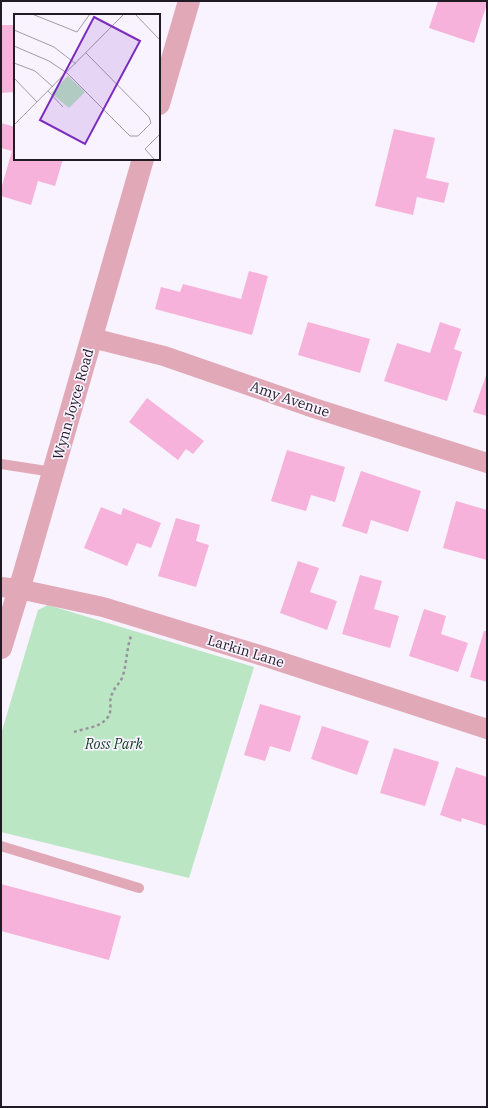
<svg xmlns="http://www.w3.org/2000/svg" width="488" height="1108" font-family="'IBM Plex Serif',serif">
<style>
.green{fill:#bbe6c3}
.building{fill:#f6b2db}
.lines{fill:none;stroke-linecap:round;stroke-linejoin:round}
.path{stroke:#98929e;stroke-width:2.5;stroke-dasharray:3 3;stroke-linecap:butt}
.service{stroke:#e1a8b7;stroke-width:10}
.minor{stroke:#e1a8b7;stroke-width:20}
.tertiary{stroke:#e1a8b7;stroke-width:22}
.labels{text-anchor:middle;stroke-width:3.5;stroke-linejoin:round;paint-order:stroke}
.street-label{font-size:14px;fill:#201a25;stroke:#f9f3ff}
.park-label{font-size:14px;font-style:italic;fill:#0e3d1e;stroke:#f9f3ff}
.inset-road{fill:none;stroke:#a29ca8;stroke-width:1}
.view{fill:#7b2cbf;fill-opacity:0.15;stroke:#7b2cbf;stroke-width:2}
.inset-edge{fill:none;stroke:#201a25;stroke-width:2}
</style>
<rect width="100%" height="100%" fill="#f9f3ff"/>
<path class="green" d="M48,605L254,667L189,878L1,832V734L38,610Z"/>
<path class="building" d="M438,1H487V4L474,43L429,28Z
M13,16H15V92L1,93V25H13Z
M1,123L15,127V159H63L55,186L38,181L31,205L1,196V189L12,151L1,148Z
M394,129L435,138L426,178L449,183L444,203L417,197L413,215L375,206Z
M249,271L268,276L252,335L155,309L161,287L180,292L183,284L241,299Z
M308,322L370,339L360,373L298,355Z
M440,322L461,329L454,349L462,352L447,401L384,381L397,343L430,353Z
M487,373V416L473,412Z
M147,398L204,441L193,454L186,449L178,460L129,422Z
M287,450L345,467L335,502L311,495L306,511L271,501Z
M361,471L421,491L408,532L371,520L367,534L342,526Z
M456,501L487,510V560L443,548Z
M101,507L121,515L123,508L161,523L151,548L137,543L127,566L84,548Z
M176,518L200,525L196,541L209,545L196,587L158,576Z
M298,561L319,568L310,592L337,601L327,630L280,613Z
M360,575L382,581L374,609L399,616L390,648L342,634Z
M424,609L446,616L441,634L468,643L458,672L409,656Z
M484,631H487V682L470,677Z
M260,704L301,716L290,752L270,746L265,761L244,755Z
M322,726L369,741L357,775L311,759Z
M394,748L439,762L425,806L380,793Z
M456,767L487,777V826L462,818L461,822L440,815Z
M1,884L121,916L109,960L1,931Z"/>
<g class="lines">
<path class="path" d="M74,732C85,728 100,728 108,717C113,710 108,701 112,694C114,688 119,684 122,678C127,665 126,650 131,636"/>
<path class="service" d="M1,464L53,472
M1,846L139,888"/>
<path class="minor" d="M92,338L164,356L314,408L487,463
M1,587L19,589L103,607L263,656L487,729"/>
<path class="tertiary" d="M159,104L189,1
M1,648L24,573L143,159"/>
</g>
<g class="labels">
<g class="street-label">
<text transform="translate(290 399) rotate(19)" y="5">Amy Avenue</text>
<text transform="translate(73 404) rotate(-74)" y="5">Wynn Joyce Road</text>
<text transform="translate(246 651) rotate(17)" y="5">Larkin Lane</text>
</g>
<g class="park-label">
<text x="114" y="749">Ross Park</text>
</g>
</g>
<g transform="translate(14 14)">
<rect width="146" height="146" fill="#f9f3ff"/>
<path d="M54,62L71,78L55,94L37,79Z" fill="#bbe6c3"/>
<path class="inset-road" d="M18,0L63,18L76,0M121,0L146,26M0,16L40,33L62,50M0,32L35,47L53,59L116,122H124L137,109L135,103L72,39M0,49L21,57L39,73M0,64L23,88M34,77L49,93M0,111L110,0M140,145L131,135L146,120"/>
<path class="view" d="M80,3L126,27L71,130L26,106Z"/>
<rect width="146" height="146" class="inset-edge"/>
</g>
<rect width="488" height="1108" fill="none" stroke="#201a25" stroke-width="4"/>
</svg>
